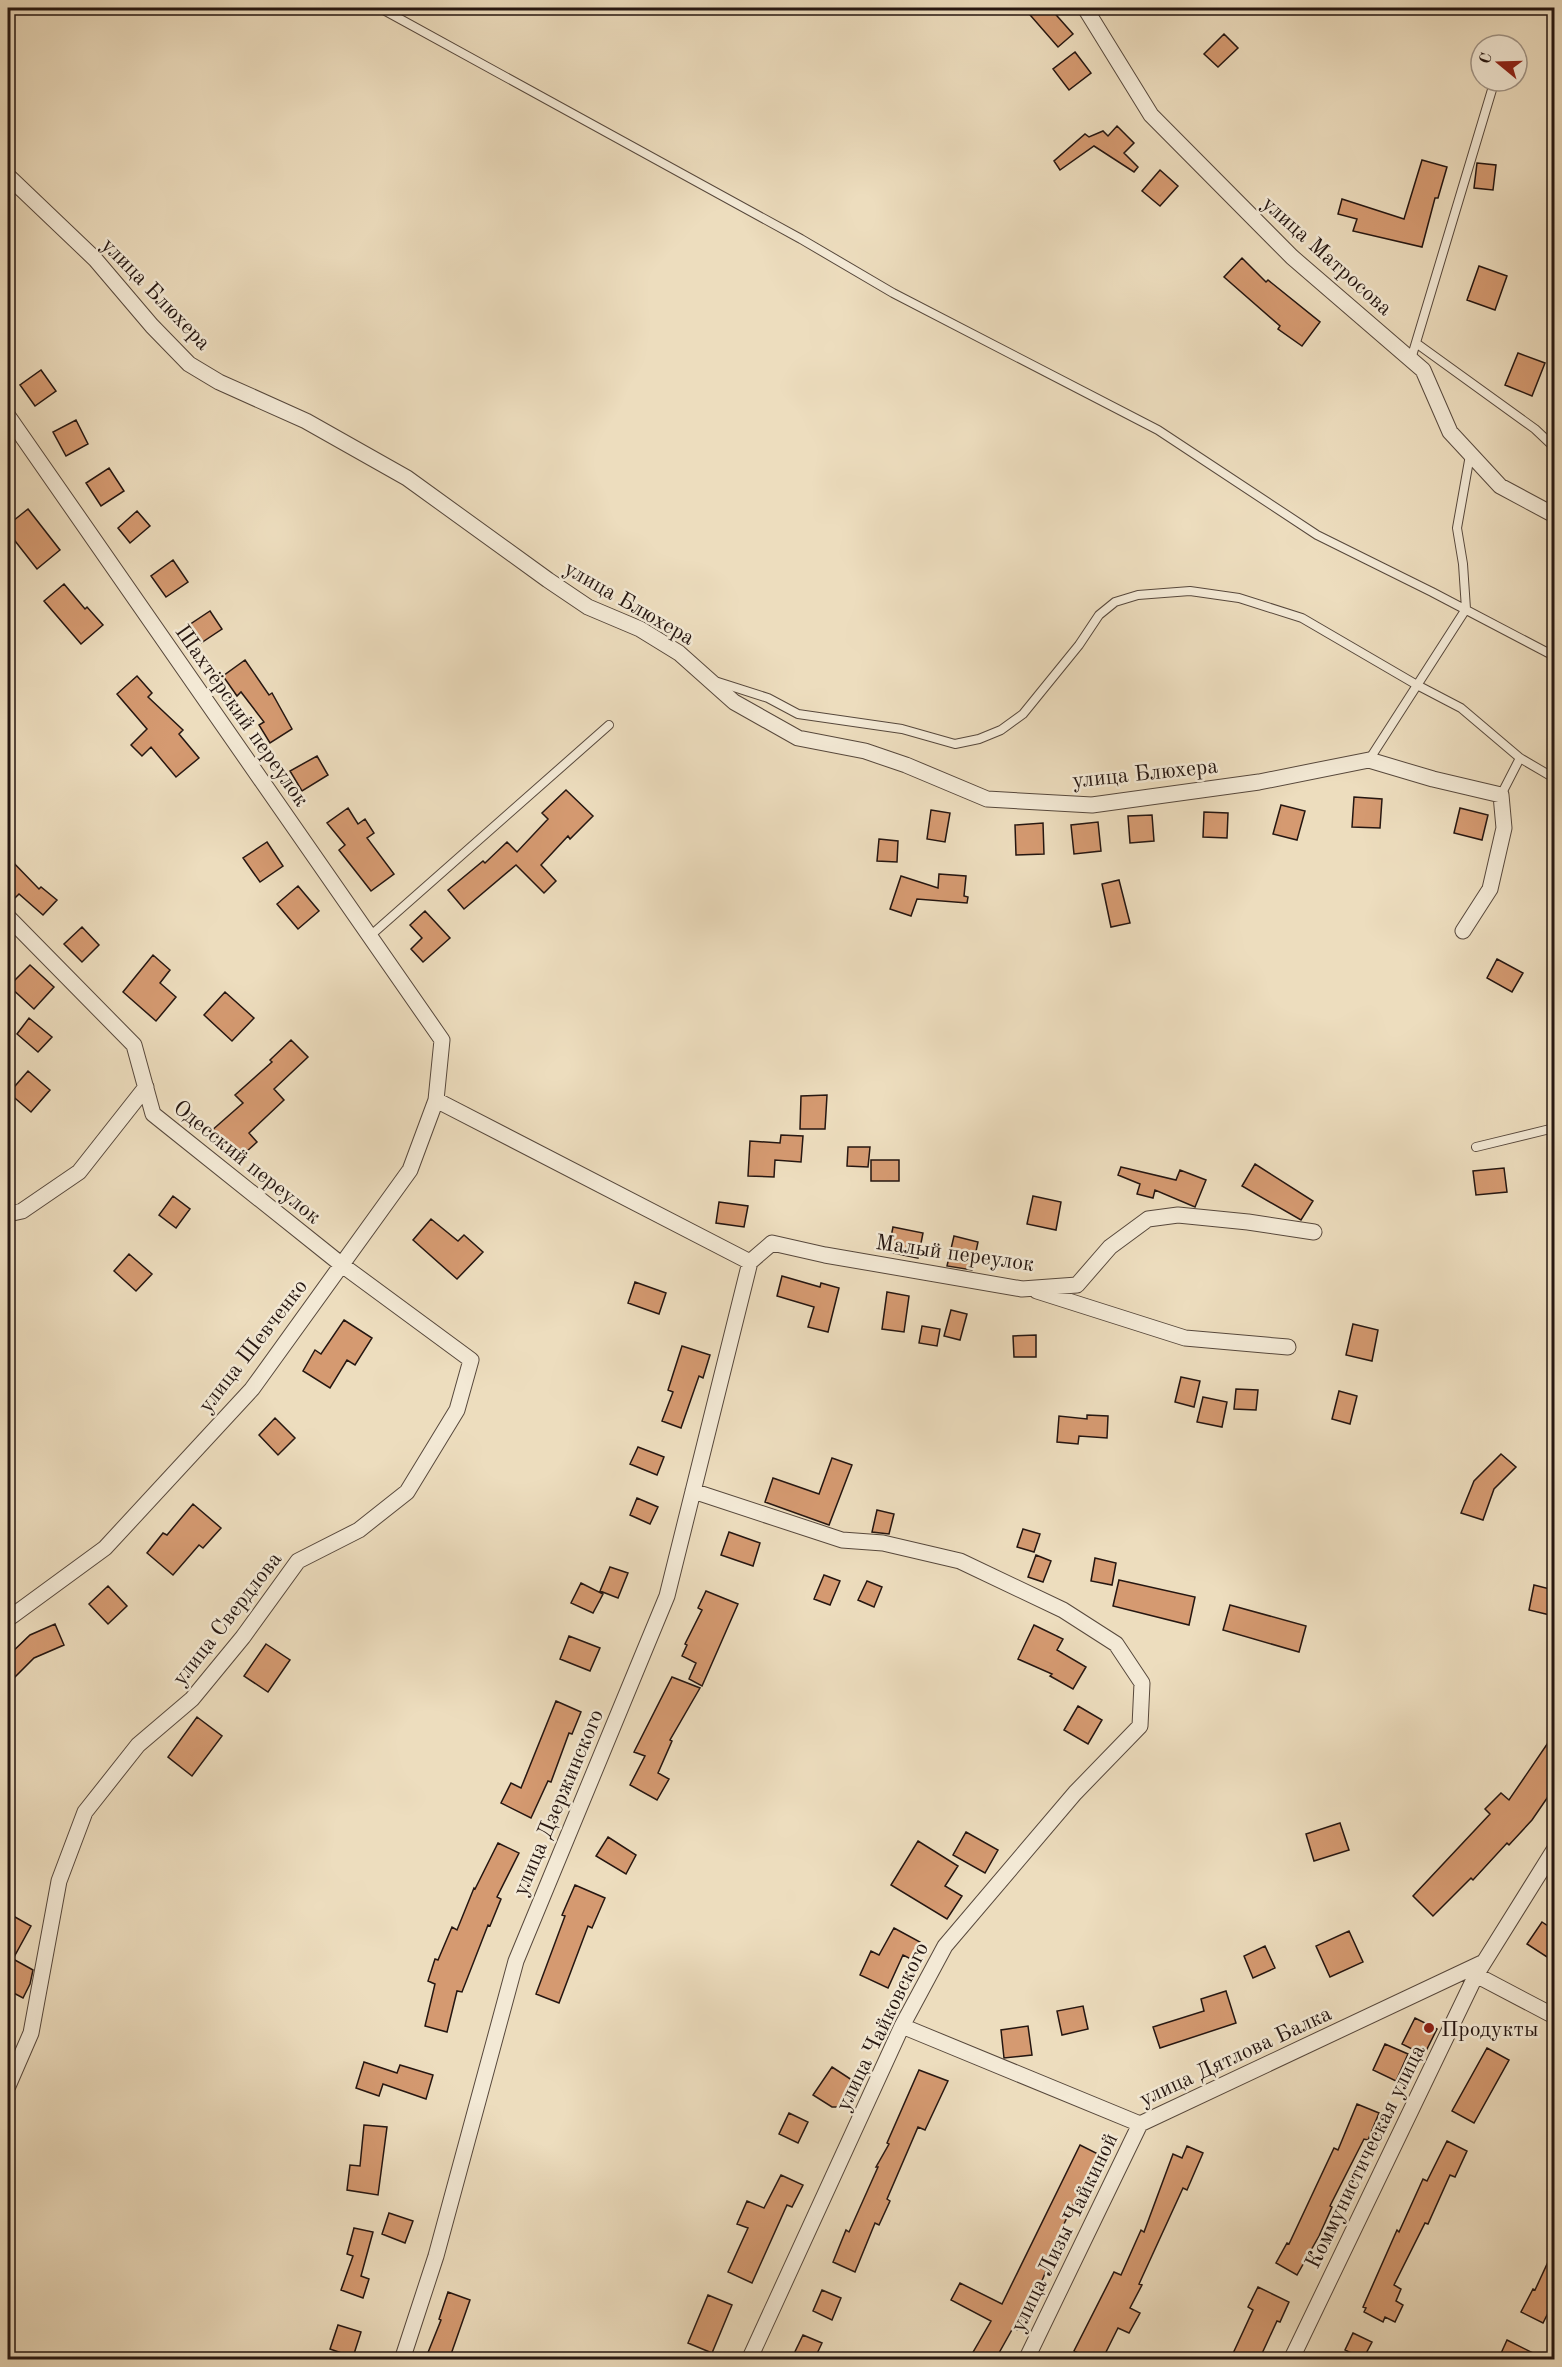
<svg xmlns="http://www.w3.org/2000/svg" width="1562" height="2367" font-family="'Old Standard TT',serif">
<style>
.building{fill:#d59a71;stroke:#251611;stroke-width:1.5}
.lines{fill:none;stroke-linecap:round;stroke-linejoin:round}
.lane-casing{stroke:#57483c;stroke-width:10}
.street-casing{stroke:#57483c;stroke-width:17}
.lane{stroke:#f3e9d5;stroke-width:8}
.street{stroke:#f3e9d5;stroke-width:15}
.poi-dot{fill:#8f2418;stroke:#f3e9d5;stroke-width:2}
.labels{text-anchor:middle;stroke-width:5;stroke-linejoin:round;paint-order:stroke}
.street-label{font-size:22px;fill:#251611;stroke:#f3e9d5}
.poi-label{font-size:22px;fill:#251611;stroke:#f3e9d5;text-anchor:start}
</style>
<rect width="100%" height="100%" fill="#edddbe"/>
<filter id="stains"><feTurbulence type="fractalNoise" baseFrequency=".00333" numOctaves="4"/><feColorMatrix values="0 0 0 0 .2 0 0 0 0 .09 0 0 0 0 .02 0 0 0 .5 -.17"/></filter>
<radialGradient id="worn" r=".72"><stop offset=".6" stop-color="#630" stop-opacity="0"/><stop offset="1" stop-color="#630" stop-opacity=".3"/></radialGradient>
<path class="building" d="M1024,8H1050L1073,34L1058,47Z
M1224,34L1238,48L1218,67L1204,54Z
M1075,52L1091,73L1069,90L1053,69Z
M1117,126L1134,143L1124,153L1138,167L1134,172L1094,146L1060,170L1054,161L1085,134L1089,137L1103,131L1108,136Z
M1422,160L1447,167L1438,198H1435L1422,247L1353,231L1357,219L1338,214L1342,199L1404,219Z
M1477,163L1496,165L1493,190L1474,188Z
M1160,170L1178,186L1160,206L1142,191Z
M1242,258L1266,282L1268,280L1320,322L1302,346L1278,329L1280,326L1224,277Z
M1479,266L1507,276L1495,310L1467,300Z
M1518,353L1545,363L1532,396L1505,385Z
M41,370L56,391L35,406L20,385Z
M76,420L88,444L66,456L53,432Z
M109,468L124,491L101,506L86,483Z
M28,509L60,550L37,569L8,532V525Z
M137,511L150,526L130,543L118,528Z
M173,560L188,582L166,597L151,576Z
M64,584L85,609L87,607L103,625L81,644L44,601Z
M210,611L222,629L201,643L189,625Z
M245,660L269,695L272,693L292,729L270,743L259,725L264,722L241,692L237,696L223,676Z
M137,676L152,693L148,697L183,730L179,734L199,758L176,777L151,747L142,756L131,745L147,729L117,694Z
M317,756L328,775L302,791L290,771Z
M566,790L593,816L570,839L568,836L541,865L556,881L544,893L516,865L464,909L448,890L483,861L485,863L507,842L517,852L548,819L542,813Z
M1354,797L1382,799L1380,828L1352,827Z
M1281,805L1305,811L1297,840L1273,834Z
M348,808L358,824L365,819L374,833L367,838L394,874L371,891L339,850L345,845L327,823Z
M1460,808L1488,815L1482,840L1454,833Z
M931,810L950,813L945,842L927,839Z
M1204,812L1228,813L1227,838L1203,837Z
M1152,815L1154,841L1130,843L1128,816Z
M1098,822L1101,851L1074,854L1071,825Z
M1043,823L1044,854L1016,855L1015,825Z
M879,839L898,841L897,862L877,861Z
M267,842L283,866L260,882L243,858Z
M8,857L39,889L41,887L57,900L43,915L19,894L15,898L8,890Z
M939,874L966,876L964,896L968,897L967,903L917,899L911,916L890,909L901,876L938,888Z
M1119,880L1130,923L1111,927L1102,884Z
M298,886L319,911L298,929L277,904Z
M425,911L450,938L423,962L411,949L422,938L410,925Z
M82,927L99,945L82,962L64,944Z
M153,955L170,970L160,983L176,997L156,1021L123,992Z
M1497,959L1523,973L1512,992L1487,978Z
M30,965L54,987L34,1009L9,986Z
M225,992L254,1018L232,1041L204,1015Z
M29,1018L52,1037L38,1052L17,1034Z
M291,1040L308,1057L274,1089L284,1100L249,1133L257,1142L236,1161L210,1132L243,1103L235,1095L272,1062L270,1060Z
M28,1071L50,1090L31,1112L9,1093Z
M827,1095L825,1129H800L801,1096Z
M781,1135L803,1136L801,1162L775,1160L774,1177L748,1176L750,1141L780,1143Z
M848,1147H870L868,1167L847,1166Z
M871,1160H899V1181H871Z
M1255,1164L1313,1201L1301,1220L1242,1186Z
M1121,1167L1176,1180L1180,1170L1206,1180L1195,1207L1155,1190L1153,1198L1137,1194L1140,1184L1118,1175Z
M1504,1168L1507,1192L1476,1195L1473,1171Z
M173,1196L190,1209L176,1228L159,1215Z
M1033,1196L1061,1202L1056,1230L1027,1224Z
M719,1202L748,1206L744,1227L716,1223Z
M431,1219L458,1241L464,1235L483,1252L457,1279L413,1240Z
M893,1227L923,1233L918,1258L888,1252Z
M954,1236L978,1242L972,1270L947,1266Z
M129,1254L152,1274L136,1291L114,1271Z
M782,1276L820,1287L821,1283L839,1288L828,1332L808,1327L814,1307L777,1296Z
M635,1282L666,1293L659,1314L628,1303Z
M887,1292L909,1296L904,1332L882,1329Z
M951,1310L967,1314L960,1340L944,1336Z
M344,1320L372,1338L355,1365L347,1360L330,1388L303,1371L315,1350L321,1354Z
M1353,1324L1378,1330L1372,1361L1346,1355Z
M922,1326L940,1329L937,1346L919,1343Z
M1036,1335V1357H1014L1013,1336Z
M682,1346L710,1355L703,1378L699,1376L681,1428L662,1421L673,1392L668,1390Z
M1181,1377L1200,1381L1194,1407L1175,1402Z
M1236,1389L1258,1390L1256,1410L1234,1409Z
M1339,1391L1357,1396L1350,1424L1332,1419Z
M1203,1397L1227,1402L1222,1427L1197,1422Z
M1087,1415L1108,1416L1107,1438L1079,1436L1078,1444L1057,1442L1059,1416L1087,1419Z
M275,1418L295,1438L278,1455L259,1435Z
M638,1447L664,1457L657,1475L630,1464Z
M1501,1454L1516,1467L1494,1489L1483,1520L1461,1513L1474,1481Z
M832,1458L852,1465L829,1525L765,1502L773,1478L819,1494Z
M637,1498L658,1507L650,1524L630,1515Z
M193,1504L221,1528L203,1548L199,1545L173,1575L147,1553L163,1533L167,1535Z
M877,1510L894,1514L889,1534L872,1532Z
M1023,1529L1040,1534L1034,1552L1017,1547Z
M729,1532L760,1543L753,1566L721,1555Z
M1036,1555L1051,1561L1043,1582L1028,1577Z
M1095,1558L1116,1563L1112,1585L1091,1581Z
M610,1567L628,1573L618,1598L600,1591Z
M824,1575L840,1581L830,1605L814,1599Z
M1119,1580L1195,1597L1189,1625L1113,1606Z
M867,1581L882,1587L874,1607L858,1600Z
M581,1583L603,1594L593,1613L571,1603Z
M1534,1585L1554,1590V1616L1529,1610Z
M108,1586L127,1606L108,1624L89,1604Z
M706,1591L738,1604L702,1686L689,1679L696,1663L682,1656L687,1645L685,1644L702,1610L698,1608Z
M1230,1605L1306,1626L1299,1652L1223,1630Z
M55,1624L64,1645L34,1658L8,1684V1656L30,1635Z
M1034,1625L1063,1639L1057,1650L1086,1667L1073,1689L1050,1676L1052,1674L1018,1659Z
M569,1636L600,1648L590,1671L560,1659Z
M266,1644L290,1660L268,1692L244,1676Z
M672,1677L700,1688L670,1740L672,1741L658,1773L669,1779L657,1800L630,1785L645,1756L634,1752Z
M556,1701L581,1712L572,1734L569,1733L551,1782L548,1781L531,1818L501,1803L511,1783L521,1788Z
M1078,1706L1102,1720L1088,1744L1064,1730Z
M197,1717L222,1736L192,1776L168,1757Z
M1554,1734V1788L1532,1820L1509,1845L1507,1843L1473,1880L1471,1878L1433,1916L1413,1896L1490,1814L1485,1809L1501,1793L1509,1800Z
M1340,1823L1349,1850L1314,1861L1306,1834Z
M966,1832L998,1850L985,1873L953,1855Z
M608,1837L636,1855L626,1874L596,1856Z
M918,1841L958,1866L945,1886L962,1896L947,1919L891,1885Z
M498,1843L519,1853L497,1897L501,1899L490,1926L488,1925L462,1992L457,1991L447,2032L425,2026L435,1984L428,1981L435,1959L438,1960L452,1927L457,1930L474,1888L475,1889Z
M575,1885L605,1898L592,1928L588,1926L559,2003L536,1994L565,1916L562,1915Z
M8,1913L31,1926L13,1959L33,1970L30,1984L23,1998L8,1990Z
M1542,1922L1554,1930V1946L1547,1957L1527,1944Z
M894,1928L920,1942L911,1959L903,1955L888,1988L860,1975L871,1951L879,1955Z
M1349,1931L1363,1962L1330,1977L1316,1946Z
M1265,1946L1275,1968L1253,1978L1244,1956Z
M1226,1991L1236,2023L1160,2048L1153,2027L1204,2011L1201,1999Z
M1083,2006L1088,2029L1062,2035L1057,2011Z
M1415,2018L1437,2029L1424,2055L1402,2044Z
M1028,2026L1032,2055L1004,2058L1001,2030Z
M1385,2044L1408,2054L1396,2081L1373,2070Z
M1487,2048L1509,2060L1474,2123L1452,2111Z
M364,2062L397,2073L400,2065L433,2075L426,2099L383,2084L379,2096L356,2088Z
M832,2067L855,2082L838,2107H832L813,2095Z
M919,2070L948,2081L925,2130L918,2127L887,2199L890,2201L879,2225L875,2223L855,2272L833,2262L846,2230L849,2232L878,2167H876L889,2144L887,2143Z
M1357,2104L1379,2113L1368,2140L1364,2139L1330,2206L1332,2207L1319,2236L1297,2275L1276,2263L1287,2243L1289,2244L1334,2148L1338,2150Z
M789,2113L808,2122L798,2143L779,2134Z
M364,2125L387,2127L378,2195L347,2190L350,2165L360,2166Z
M1447,2141L1467,2151L1455,2177L1450,2175L1428,2224L1425,2223L1394,2285L1401,2289L1396,2301L1403,2305L1395,2322L1385,2317L1383,2322L1364,2312L1366,2308L1363,2307L1397,2230L1399,2232L1423,2179L1427,2181Z
M1080,2145L1102,2156L1088,2183L1085,2181L1059,2234L1067,2237L1058,2256L1053,2254L1039,2288L1036,2286L1017,2330L1013,2328L995,2360H983L972,2354L991,2321L951,2300L960,2283L1002,2304Z
M1187,2146L1203,2153L1187,2190L1183,2188L1139,2284L1142,2285L1130,2308L1140,2313L1129,2333L1118,2328L1102,2360H1092L1074,2351L1114,2272L1121,2275L1141,2230L1144,2232L1173,2154L1182,2158Z
M781,2175L803,2185L792,2207L787,2205L752,2283L728,2272L748,2228L737,2224L747,2201L764,2208Z
M389,2213L413,2221L405,2243L382,2234Z
M354,2228L373,2232L361,2276L369,2279L363,2298L341,2290L353,2256L347,2254Z
M1554,2249V2301L1543,2323L1521,2312L1533,2289L1535,2290Z
M1258,2287L1289,2302L1280,2322L1277,2321L1259,2360H1230L1253,2310L1248,2307Z
M822,2290L841,2298L832,2320L813,2311Z
M448,2292L470,2300L449,2360H425L441,2320L439,2319Z
M708,2295L732,2305L712,2353L688,2343Z
M338,2325L361,2332L353,2357L330,2349Z
M1353,2333L1372,2342L1363,2359L1345,2350Z
M803,2335L822,2343L814,2360H791Z
M1507,2340L1547,2360H1498Z"/>
<g class="lines">
<g class="lane-casing">
<path id="lane" d="M380,8L801,239L893,293L1158,430L1317,535L1432,592L1554,656
M1416,343L1535,429L1554,447
M1411,359L1494,83
M718,682L768,698L798,714L902,729L955,744L979,739L1001,730L1023,714L1079,645L1099,615L1115,602L1138,595L1190,591L1239,598L1302,618L1417,685L1461,708L1520,758L1554,778
M1369,760L1466,609L1463,564L1457,528L1470,455
M1501,795L1520,758
M370,936L609,725
M1476,1147L1554,1128"/>
</g>
<g class="street-casing">
<path id="street" d="M1085,8L1151,115L1292,257L1423,370L1450,432L1500,486L1554,515
M8,176L95,259L152,326L189,364L219,382L306,421L407,478L548,580L588,607L640,629L679,653L734,702L798,738L865,751L906,765L987,799L1092,805L1259,782L1369,760L1433,779L1501,795L1504,828L1490,889L1463,931
M8,416L442,1040L436,1100L410,1170L252,1389L105,1548L8,1619
M8,917L134,1045L153,1114L342,1265L471,1360L457,1410L407,1492L359,1530L298,1561L243,1637L192,1699L138,1745L85,1812L59,1881L31,2033L8,2086
M436,1100L750,1262
M8,1214L22,1211L79,1172L146,1087
M750,1262L772,1243L825,1255L1022,1289L1077,1285L1110,1247L1148,1219L1178,1215L1248,1222L1314,1232
M1037,1291L1185,1338L1288,1347
M693,1491L842,1540L883,1543L960,1561L1063,1610L1116,1644L1142,1683L1140,1726L1075,1793L945,1946L902,2026L749,2360
M1476,1975L1554,2016
M902,2026L1140,2124L1484,1962
M402,2360L436,2256L516,1961L667,1596L750,1262
M1026,2360L1140,2124
M1291,2360L1476,1975L1554,1850"/>
</g>
<use href="#lane" class="lane"/>
<use href="#street" class="street"/>
</g>
<circle class="poi-dot" cx="1429" cy="2028" r="6"/>
<g class="labels">
<g class="street-label">
<text transform="translate(1328 255) rotate(42)" y="8">улица Матросова</text>
<text transform="translate(157 293) rotate(46)" y="8">улица Блюхера</text>
<text transform="translate(630 602) rotate(30)" y="8">улица Блюхера</text>
<text transform="translate(243 715) rotate(55)" y="8">Шахтёрский переулок</text>
<text transform="translate(1145 772) rotate(-6)" y="8">улица Блюхера</text>
<text transform="translate(248 1161) rotate(39)" y="8">Одесский переулок</text>
<text transform="translate(955 1252) rotate(8)" y="8">Малый переулок</text>
<text transform="translate(252 1345) rotate(-52)" y="8">улица Шевченко</text>
<text transform="translate(226 1618) rotate(-52)" y="8">улица Свердлова</text>
<text transform="translate(557 1802) rotate(-67)" y="8">улица Дзержинского</text>
<text transform="translate(881 2026) rotate(-64)" y="8">улица Чайковского</text>
<text transform="translate(1235 2055) rotate(-25)" y="8">улица Дятлова Балка</text>
<text transform="translate(1364 2156) rotate(-64)" y="8">Коммунистическая улица</text>
<text transform="translate(1063 2232) rotate(-64)" y="8">улица Лизы Чайкиной</text>
</g>
<g class="poi-label">
<text x="1441" y="2036">Продукты</text>
</g>
</g>
<rect width="1562" height="2367" fill="none" stroke="#edddbe" stroke-width="30"/>
<rect x="9" y="9" width="1544" height="2349" fill="none" stroke="#251611" stroke-width="3"/>
<rect x="15" y="15" width="1532" height="2337" fill="none" stroke="#251611" stroke-width="1.5"/>
<g transform="translate(1499 63) rotate(289)"><circle r="28" fill="#f3e9d5" stroke="#a19587" stroke-width="1.5"/>
<path d="M0-4.5L10 22L0 15L-10 22Z" fill="#8f2418"/>
<text y="-9" font-size="16" font-weight="bold" text-anchor="middle" fill="#251611">С</text>
</g>
<rect width="100%" height="100%" filter="url(#stains)"/>
<rect width="100%" height="100%" fill="url(#worn)"/>
</svg>
